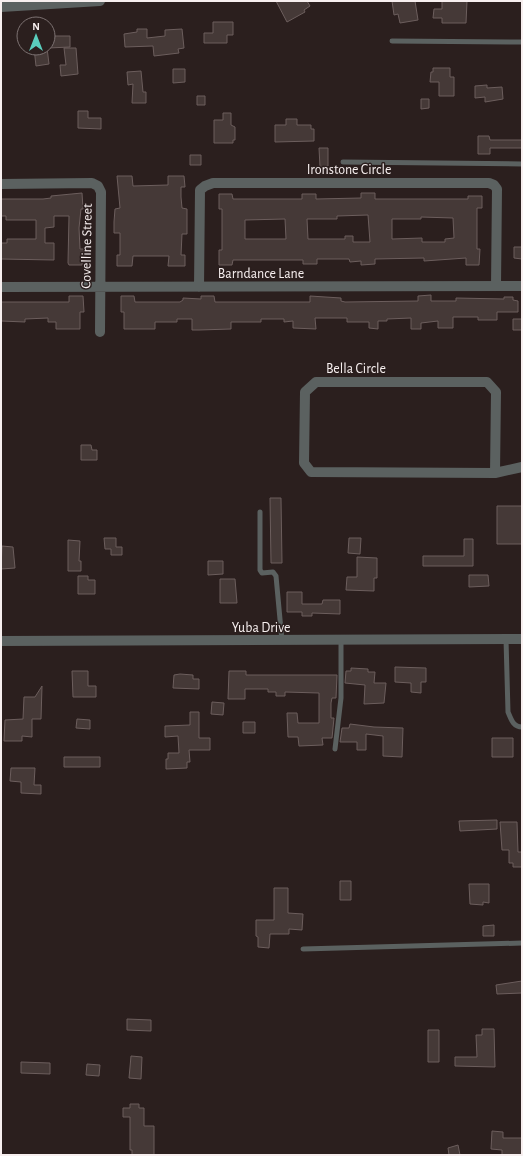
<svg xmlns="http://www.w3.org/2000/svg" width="523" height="1156" font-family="'Alegreya Sans',sans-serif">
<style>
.building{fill:#453937;stroke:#6c5e5d;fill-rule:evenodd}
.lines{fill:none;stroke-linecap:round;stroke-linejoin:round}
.service{stroke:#5b6160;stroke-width:5}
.minor{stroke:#5b6160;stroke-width:10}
.labels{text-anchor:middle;stroke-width:3;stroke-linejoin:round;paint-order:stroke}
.street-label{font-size:14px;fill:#f7efef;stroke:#2b1f1e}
</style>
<rect width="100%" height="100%" fill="#2b1f1e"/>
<path class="building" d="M276,1H307L310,6L304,10L305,12L287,22Z
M392,1H415L418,20L400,23L398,14L394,15Z
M442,1H467L466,23H442V18H433L434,9H442Z
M213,22H233V35H227V43H204V33H213Z
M137,29H147V38L165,36V30L182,29L184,48L178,49L179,53L154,56L153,46L125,47L124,34L137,32Z
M48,36H70V47L48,48Z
M34,48H47L49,64L36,66Z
M64,48H76L78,74L61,76L60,65H66Z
M433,68H450V77H454V96H439V82H430L431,72H433Z
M173,69H185V82L173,83Z
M141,71L143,92H146V103H132L133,84L128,85L127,72Z
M487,85V88L502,87L503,99L485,102V97L475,98V86Z
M197,96H205V105H197Z
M421,99H429V108L421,109Z
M78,111H88V118H101V129L78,128Z
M223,113H231V125L235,127V140H233V143H214V120H223Z
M286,119H297V125H311V129H314V141L275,142V125H286Z
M478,136H489L490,140H522V148H490V154H478Z
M319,148H328V166L320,167Z
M190,155H201V165H190Z
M117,176H132L133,186L168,185V176H184L185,187H181V197L182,208L187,209V234H182L181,255H185V266H168L169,256H133L132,266H117V255H120V233H114V222L115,209L120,208Z
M82,193L83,209H81L79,228L80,249H84L82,265H69L68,263L69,216H54V227L45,228V243H54V260L1,259V243H7V239H36V220H6V216H1V199H43L51,198V196Z
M361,193H375V199H468V196H482V208H477V249H480L479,265H466V258L424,261V258L375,259V264L361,265V261L350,262L349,259H317V264H303V260H233L232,265H219V250H222V209H219V194H232L233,199H302V194H316V199L361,198ZM368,215L370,242H353V236H345V239H308L307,219H337V216ZM421,217L453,218L454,238L445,239V242H422V238L392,239V219H421ZM285,219L286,239H245V220Z
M514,247H522V259L514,258Z
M431,295V301H456V298L504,299V297H513V300L518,301V312H497V320H478V317H453V328H438V321L421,323V329H411V318L387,319V321H378V329L369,328V322H347V318H315L316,329L293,328V321L284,322V319H261V322H231V329L199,330H192V319H177V322H155V329H124V312H121V296H134L135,302H180L183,300V298L201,299V296H214L215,302H310V296L341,298V301L345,302L418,301V296Z
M69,296H83L84,312H80V329H56V322H48V318L25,319V322L1,321V302H69Z
M513,319H522V330H513Z
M81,445H91L92,450H97V460H81Z
M270,498H281L282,563H271Z
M497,506H522V544H497Z
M104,538H116V547H122V555H111V549H105Z
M349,538H361L360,554L348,553Z
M464,539H473V566H423V556H464Z
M68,540L80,541L79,561H81V571H68Z
M2,546L13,547L15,568L1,569Z
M357,557L377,558V578H374V591L346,590L347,577H357Z
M208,561H223V574L208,575Z
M469,575H488L489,586L469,587Z
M78,576H88V580H95V594H78Z
M220,579H235L237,603H220Z
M287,592H302V604H322L323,600H340V614L312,613V616H302V612H287Z
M395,667L426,668V682H421V693L411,692V683L395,682Z
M351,668L368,669V672H375L374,683H386L384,703L364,704L365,685L345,683L346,671H351Z
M72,671H88V686H96V697H73Z
M229,671H246V675H337L336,698H332L331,703V718H334L332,738H322L323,745L299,746L298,737H288L287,713H297L298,723H319V693L285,692V696H276V692H268V689H245V699H228Z
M180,674L193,675V679H199V689L173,688L174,675Z
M42,686L41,719H32V737L22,736V741H4L5,720L23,719L24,697H35Z
M212,702L224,703L223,715L211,714Z
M190,712H199V738H210V750H189L190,762H187V768L166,769V759H168V753H179L178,736L165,737V726L190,725Z
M77,719L90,720V729L76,728Z
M243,722H255V733H243Z
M350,724L374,727L403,728L402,757L383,756V736L366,734V750H357V742H340L342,728H349Z
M492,738H513V757H492Z
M64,757H100V767H64Z
M11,768H35L34,785H41V794L21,793V782L10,781Z
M497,820V829L460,831L459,821Z
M500,822H517L518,852H522V867H513V863H509V850H502Z
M340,881H351V900H340Z
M469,884H489V903L483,902V905L470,904Z
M274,888H288V913L303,914L302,930L289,929V934H270L269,948L258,947V937L256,936V920H274Z
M494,925V936H483V926Z
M522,981V993L497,994L496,985Z
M127,1019L151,1020V1031L127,1030Z
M482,1029H494L495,1067L455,1066V1057H477L476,1035H482Z
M428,1030H439V1062H428Z
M131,1056L142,1057L141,1079L129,1078Z
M21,1062L50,1063V1074L21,1073Z
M87,1064L100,1065L99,1076L86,1075Z
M130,1104H139V1108H144V1126H154V1155H132V1150H130V1117H123V1108H130Z
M492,1131L503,1132V1138H522V1155H502V1150L491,1149Z
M458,1145L460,1155H449L448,1148Z"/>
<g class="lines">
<path class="service" d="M392,41L522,42
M343,162L522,164
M260,512V570L262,573L273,572L276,576L282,641
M506,639L508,712C511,719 513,727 522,727
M335,749L341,698V640
M303,949L522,943"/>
<path class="minor" d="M1,7L100,1
M1,184L92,183L98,186L101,192L100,332
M1,287L522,286
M199,287L200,190L205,186L213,183H489L494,185L497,189L496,286
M495,473L496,392L487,382H316L305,392L304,463L311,472L495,473L522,467
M1,641L522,639"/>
</g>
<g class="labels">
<g class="street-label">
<text x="349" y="174">Ironstone Circle</text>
<text transform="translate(86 246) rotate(-89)" y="5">Covelline Street</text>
<text x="261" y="278">Barndance Lane</text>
<text x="356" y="373">Bella Circle</text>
<text x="261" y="632">Yuba Drive</text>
</g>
</g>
<rect width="523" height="1156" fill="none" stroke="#f7efef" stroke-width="4"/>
<g transform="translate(36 36)"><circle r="19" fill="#2b1f1e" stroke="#7d7272"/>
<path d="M0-3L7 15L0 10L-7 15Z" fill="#5acebd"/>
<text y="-6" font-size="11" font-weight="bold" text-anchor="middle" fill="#f7efef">N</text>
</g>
</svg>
